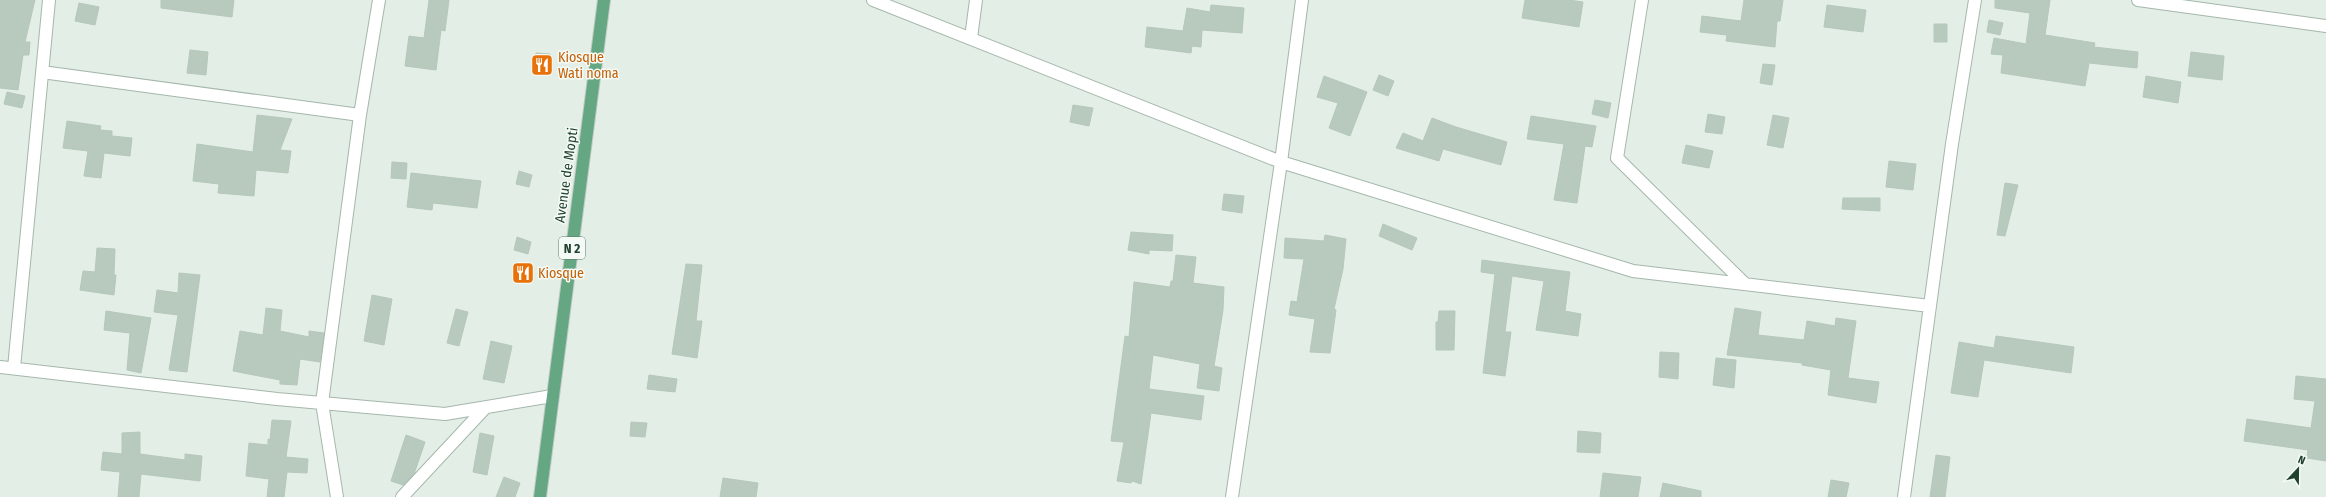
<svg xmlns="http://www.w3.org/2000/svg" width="2326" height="497" font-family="'Fira Sans Condensed',sans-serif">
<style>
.building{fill:#b8c9be;stroke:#b5c8bb}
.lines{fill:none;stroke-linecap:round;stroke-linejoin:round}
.street-casing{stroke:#a5b7ab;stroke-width:14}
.primary-casing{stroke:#c1cac5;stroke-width:14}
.street{stroke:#fff;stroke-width:12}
.primary{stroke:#64a782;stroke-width:12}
.labels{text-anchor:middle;stroke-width:3;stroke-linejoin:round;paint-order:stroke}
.shield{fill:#f4faf5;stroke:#60786a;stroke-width:1}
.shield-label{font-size:13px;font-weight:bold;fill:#21412f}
.food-label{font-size:14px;fill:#c56008;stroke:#f4faf5;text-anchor:start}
.street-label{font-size:14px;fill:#21412f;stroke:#f4faf5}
</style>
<rect width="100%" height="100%" fill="#e3eee6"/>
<path class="building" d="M0,0H35L25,42H30L29,55H23L18,90L0,88Z
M161,0H234L232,17L161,8Z
M429,0H449L445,31L441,30L436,70L405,66L409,36L424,38Z
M1525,0H1569L1583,2L1579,27L1522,18Z
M1744,0H1783L1780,21H1777L1775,47L1726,41L1727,35L1700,32L1702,16L1741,21Z
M1995,0H2050L2045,35L2095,43L2094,47L2138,52L2137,68L2089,63L2085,86L2001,73L2003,55L1991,54L1994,38L2026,44L2030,13L1995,8Z
M79,3L99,7L95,25L75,21Z
M1211,5L1244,8L1242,33L1202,30L1201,47L1192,46L1191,53L1145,47L1147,27L1183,31L1187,8L1210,12Z
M1827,5L1866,10L1863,32L1824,27Z
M1989,20L2003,23L2000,35L1987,32Z
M1934,24H1947V42H1934Z
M190,50L208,52L206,75L187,73Z
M2191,52L2224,56L2222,80L2188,76Z
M536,53L550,54L547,75L534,74Z
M1763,64L1775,65L1772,85L1760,83Z
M1379,75L1394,81L1388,96L1373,90Z
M1324,76L1367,92L1350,136L1329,128L1338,103L1317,97Z
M2146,76L2181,82L2178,103L2143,97Z
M7,92L25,96L22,108L4,104Z
M1595,100L1611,103L1608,118L1592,114Z
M1073,105L1093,108L1089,126L1070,122Z
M1708,114L1725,117L1722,134L1705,132Z
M257,115L292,119L280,150L291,151L288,173L256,170L254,196L218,193L219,184L193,181L197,144L253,152Z
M1773,115L1789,118L1783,148L1767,145Z
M1531,116L1596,126L1592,147L1585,146L1577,203L1554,200L1564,144L1527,139Z
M1432,118L1456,127L1507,142L1501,165L1443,149L1439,161L1396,148L1403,133L1423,141Z
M67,121L101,126L100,130L112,131V136L132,138L130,156L104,153L101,178L84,176L88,151L63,148Z
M1686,145L1713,151L1709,168L1682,163Z
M1889,161L1916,164L1913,190L1886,187Z
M392,162L407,163L406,179L391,178Z
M519,171L532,175L529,187L516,184Z
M411,173L481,181L477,208L433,203L432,210L407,207Z
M2005,183L2018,185L2005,236L1997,235Z
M1224,194L1244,196L1242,213L1222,210Z
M1843,198H1880V211L1842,209Z
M1383,224L1417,238L1412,250L1379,236Z
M1131,232L1173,235L1172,251L1149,250V254L1128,250Z
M1325,235L1346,239L1343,269L1334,309L1336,310L1330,353L1310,352L1315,319L1289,315L1291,301L1297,302L1304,259L1284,258L1285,238L1324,241Z
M517,237L531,242L528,254L514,250Z
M97,248L115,249L114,275H116L114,295L80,290L83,271L95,272Z
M1176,255L1196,257L1193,283L1224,287L1223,310L1214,366L1222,368L1219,391L1197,388L1200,364L1153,355L1149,389L1204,396L1201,420L1151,413L1141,484L1132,481L1131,483L1117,481L1124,442L1111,441L1125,336L1129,337L1134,282L1170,287L1171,281H1173Z
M1482,260L1570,272L1565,311L1581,314L1578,336L1536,330L1544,281L1512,276L1505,332H1511L1505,376L1483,373L1495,274L1481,272Z
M686,264L702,265L696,321H702L697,358L672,354Z
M179,273L200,275L187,372L169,370L178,315L154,312L157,290L178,293Z
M372,295L392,299L384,345L364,341Z
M266,308L282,310L280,331L309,337V331L324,333L320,362L300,359L297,385L280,384V380L233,371L240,331L263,335Z
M1735,308L1761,312L1758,335L1804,340L1807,321L1835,326L1836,318L1856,321L1848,378L1879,382L1876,403L1828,395L1831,370L1802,365V363L1727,355Z
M456,309L468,312L459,346L447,343Z
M106,311L151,318L141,373L127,370L130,333L104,330Z
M1439,311H1455L1454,350H1436V322H1438Z
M1996,336L2074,347L2071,373L1984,360L1978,397L1951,393L1959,342L1994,348Z
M491,341L512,346L504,383L483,379Z
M1660,352L1679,353L1678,379L1659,377Z
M1716,358L1736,360L1734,388L1713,385Z
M649,375L677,379L675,392L647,389Z
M2296,376L2326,379V461L2307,458L2308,450L2244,441L2247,419L2311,428L2315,401L2294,399Z
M272,420L291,421L286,457L308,459L307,473L287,472L284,497H267L269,479L246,476L249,443L268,445V439L270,440Z
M631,422L647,423L645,437L630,436Z
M1578,431L1601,433L1600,453L1577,452Z
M140,432V454L185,460V454L202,456L200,481L141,474L139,497H118L120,472L101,470L103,452L122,454V433Z
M480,433L494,436L487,475L473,472Z
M406,435L425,442L414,474L403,485L391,481Z
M1936,455L1950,457L1945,497H1930Z
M1603,473L1641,477L1638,497H1600Z
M504,477L520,483L515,497H496Z
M723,478L758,483L756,497H720Z
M1831,480L1849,483L1846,497H1828Z
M1663,483L1701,491V497H1660Z"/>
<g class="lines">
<g class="street-casing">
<path id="street" d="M873,0L1281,162L1633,271L1930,306
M1642,0L1617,158L1745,284
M2138,0L2326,26
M971,38L976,0
M42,72L360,115
M0,367L277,399L445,414L552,396
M14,368L49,0
M337,497L322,403L360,115L379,0
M402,497L486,407
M1232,497L1281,162L1302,0
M1904,497L1952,144L1975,0"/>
</g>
<g class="primary-casing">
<path id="primary" d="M540,497L604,0"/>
</g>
<use href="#street" class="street"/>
<use href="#primary" class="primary"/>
</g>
<defs>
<g id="restaurant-square" transform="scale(1.15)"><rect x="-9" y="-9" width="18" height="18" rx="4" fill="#e8710a" stroke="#f4faf5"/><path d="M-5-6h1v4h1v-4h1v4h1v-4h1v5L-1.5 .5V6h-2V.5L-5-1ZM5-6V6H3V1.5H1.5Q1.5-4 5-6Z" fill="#fff"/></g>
</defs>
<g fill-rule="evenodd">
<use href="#restaurant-square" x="542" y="65"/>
<use href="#restaurant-square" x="523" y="273"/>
</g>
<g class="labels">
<rect class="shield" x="559" y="237" width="26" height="22" rx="3"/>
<g class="shield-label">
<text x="572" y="253">N 2</text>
</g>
<g class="food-label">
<text x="558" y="62">Kiosque<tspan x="558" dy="16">Wati noma</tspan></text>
<text x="538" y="278">Kiosque</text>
</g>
<g class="street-label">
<text transform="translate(566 175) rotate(-82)" y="5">Avenue de Mopti</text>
</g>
</g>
<g transform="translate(2298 469) rotate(22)" stroke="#f4faf5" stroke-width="3" paint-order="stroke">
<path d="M0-3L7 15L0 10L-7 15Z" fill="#21412f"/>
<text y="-6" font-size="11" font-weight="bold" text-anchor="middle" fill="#21412f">N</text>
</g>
</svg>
